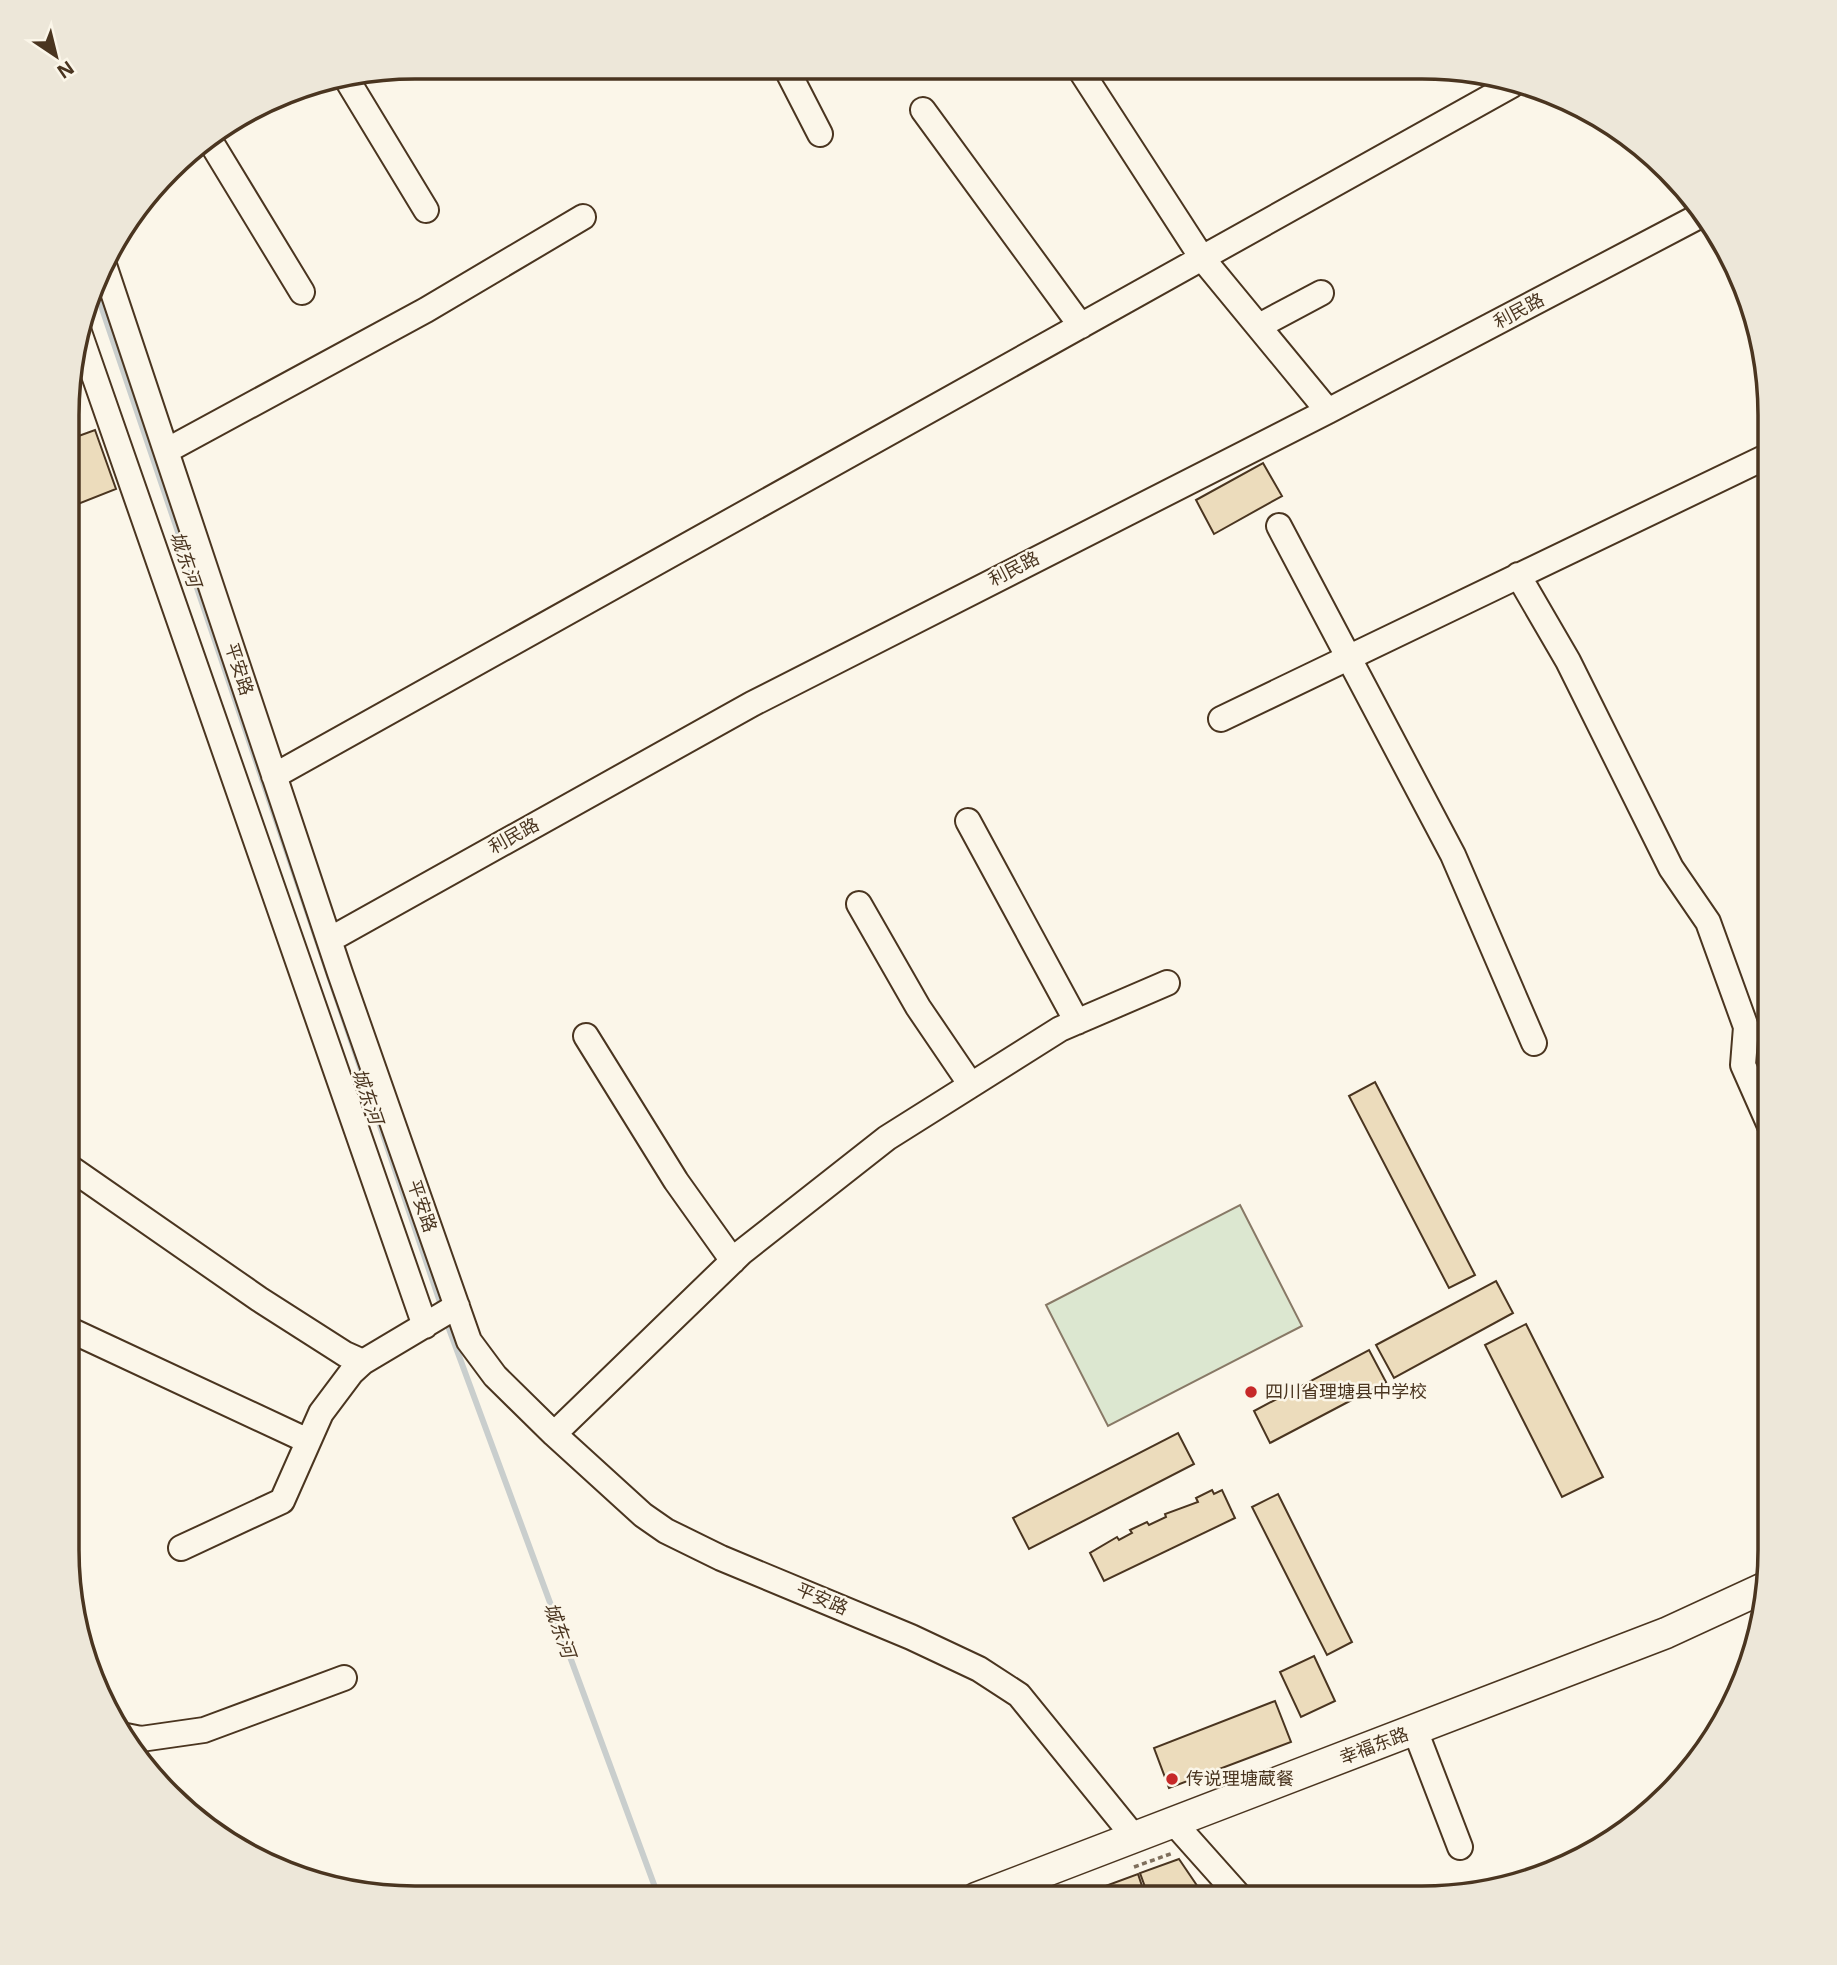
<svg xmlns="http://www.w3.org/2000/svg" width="1837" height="1965" font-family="'Noto Sans','Noto Sans SC',sans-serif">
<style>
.garden{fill:#dce7d0;stroke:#887966;stroke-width:2}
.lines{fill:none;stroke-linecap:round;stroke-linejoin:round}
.stream{stroke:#c9cecd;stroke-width:6}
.building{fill:#ecdcbc;stroke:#4a3520;stroke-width:2}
.minor-casing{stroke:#4a3520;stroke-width:28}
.major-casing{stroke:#4a3520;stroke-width:33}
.path{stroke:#7f6f5c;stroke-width:3.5;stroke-dasharray:5 3.5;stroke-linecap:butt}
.minor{stroke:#fbf6e9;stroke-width:24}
.major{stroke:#fbf6e9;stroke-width:30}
.poi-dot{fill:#c62828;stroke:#fbf6e9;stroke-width:2.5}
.labels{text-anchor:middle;stroke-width:5;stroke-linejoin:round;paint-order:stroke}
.street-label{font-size:18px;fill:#4a3520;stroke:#fbf6e9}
.poi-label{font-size:18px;fill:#4a3520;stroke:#fbf6e9;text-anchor:start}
.water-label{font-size:19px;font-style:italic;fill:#4a3520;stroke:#fbf6e9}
.rim{fill:none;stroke:#4a3520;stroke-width:3.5}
</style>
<rect width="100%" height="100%" fill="#fbf6e9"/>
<path class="garden" d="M1240,1205L1302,1326L1108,1426L1046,1305Z"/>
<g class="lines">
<path class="stream" d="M95,288L442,1308
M445,1318L659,1898"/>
</g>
<path class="building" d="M95,430L116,489L78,504L72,489L73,438Z
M1263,463L1282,496L1214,534L1196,500Z
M1375,1082L1475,1275L1449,1288L1349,1096Z
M1496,1281L1513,1313L1394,1378L1376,1345Z
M1526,1324L1603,1477L1562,1497L1485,1345Z
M1369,1350L1386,1382L1270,1443L1254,1411Z
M1178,1433L1194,1464L1029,1549L1013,1518Z
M1212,1490L1214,1494L1222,1490L1235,1518L1104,1581L1090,1553L1117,1537L1119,1540L1132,1533L1130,1530L1147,1522L1149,1525L1166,1517L1165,1514L1198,1502L1196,1498Z
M1278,1494L1352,1642L1327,1655L1252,1507Z
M1314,1656L1335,1701L1301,1717L1280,1672Z
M1275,1701L1291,1742L1169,1788L1154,1748Z
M1179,1859L1200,1890L1178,1898H1149L1140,1873Z
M1138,1874L1146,1898H1073Z"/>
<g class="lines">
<g class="minor-casing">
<path id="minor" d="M786,68L820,134
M1079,68L1202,258L1328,411
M346,78L426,210
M923,110L1081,326
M209,139L302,292
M104,265L340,973L469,1341L495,1376L554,1434L643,1515L666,1531L721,1558L911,1637L979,1669L1019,1695L1135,1838
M1259,326L1321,293
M79,332L425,1326
M166,451L426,310L583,217
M1279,526L1453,855L1534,1043
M1518,575L1568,661L1671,868L1708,922L1746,1027L1743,1065L1770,1126
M1221,719L1770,455
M274,776L1512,85
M968,821L1077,1022
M859,904L918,1007L971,1085
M331,939L752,704L1328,411L1705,213
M586,1036L676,1181L733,1261
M69,1167L259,1299L345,1354L363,1362
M68,1329L308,1441
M554,1434L742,1252L887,1138L1060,1029L1167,983
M181,1548L282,1501L321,1413L351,1373L363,1362L457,1306
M1415,1730L1460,1847
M121,1735L141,1739L204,1730L344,1678
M1175,1824L1241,1898"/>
</g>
<g class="major-casing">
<path id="major" d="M976,1898L1666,1633L1768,1586"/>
</g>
<path class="path" d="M1134,1867L1173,1853"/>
<use href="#minor" class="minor"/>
<use href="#major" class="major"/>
</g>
<g class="poi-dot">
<circle cx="1251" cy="1392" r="7"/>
<circle cx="1172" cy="1779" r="7"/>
</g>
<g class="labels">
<g class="street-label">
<text transform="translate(1519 311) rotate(-28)" y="6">利民路</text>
<text transform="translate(1014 569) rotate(-27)" y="6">利民路</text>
<text transform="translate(239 669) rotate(72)" y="6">平安路</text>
<text transform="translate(514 836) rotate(-29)" y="6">利民路</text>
<text transform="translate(422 1206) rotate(71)" y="6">平安路</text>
<text transform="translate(822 1599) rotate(23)" y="6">平安路</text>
<text transform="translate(1374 1746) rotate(-21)" y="6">幸福东路</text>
</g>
<g class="poi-label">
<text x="1265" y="1398">四川省理塘县中学校</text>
<text x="1186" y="1785">传说理塘蔵餐</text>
</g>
<g class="water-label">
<text transform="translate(186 559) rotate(71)" y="7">城东河</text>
<text transform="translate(368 1096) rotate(71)" y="7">城东河</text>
<text transform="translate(560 1630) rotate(70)" y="7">城东河</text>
</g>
</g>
<path d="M0 0H1837V1965H0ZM415 79H1422A336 336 0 0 1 1758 415V1550A336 336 0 0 1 1422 1886H415A336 336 0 0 1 79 1550V415A336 336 0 0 1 415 79Z" fill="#ede7d9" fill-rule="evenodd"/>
<path class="rim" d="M415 79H1422A336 336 0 0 1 1758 415V1550A336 336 0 0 1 1422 1886H415A336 336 0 0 1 79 1550V415A336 336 0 0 1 415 79Z"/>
<g transform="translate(56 56) rotate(145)" stroke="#fbf6e9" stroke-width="5" paint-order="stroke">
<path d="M0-5L12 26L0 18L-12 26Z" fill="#4a3520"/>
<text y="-10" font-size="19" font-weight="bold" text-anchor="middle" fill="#4a3520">N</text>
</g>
</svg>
